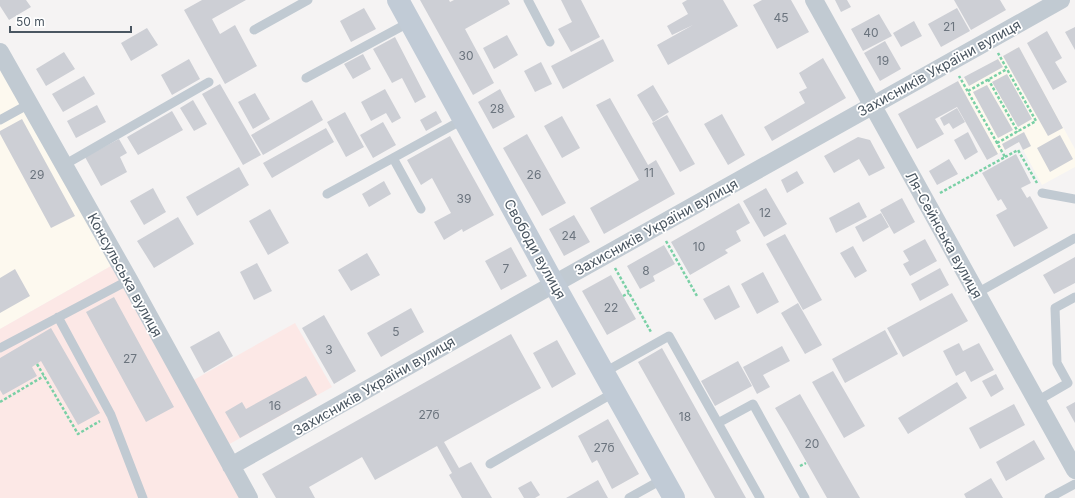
<svg xmlns="http://www.w3.org/2000/svg" width="1075" height="498" font-family="Inter,sans-serif">
<style>
.commercial{fill:#fdf9ef}
.medical{fill:#fce8e6}
.building{fill:#cdcfd5}
.lines{fill:none;stroke-linecap:round;stroke-linejoin:round}
.path{stroke:#7ad0a6;stroke-width:2.5;stroke-dasharray:3 2;stroke-linecap:butt}
.service{stroke:#c1cad2;stroke-width:9}
.minor{stroke:#c1cad2;stroke-width:18}
.secondary{stroke:#c1cbd6;stroke-width:22}
.labels{text-anchor:middle;stroke-width:3.5;stroke-linejoin:round;paint-order:stroke}
.number-label{font-size:12px;fill:#6b747e}
.street-label{font-size:14px;fill:#4a5661;stroke:#fff}
</style>
<rect width="100%" height="100%" fill="#f5f3f3"/>
<path class="commercial" d="M1019,47L1075,149V167L1042,185L1019,142L987,160L947,88Z
M0,63L111,266L0,329Z"/>
<path class="medical" d="M111,266L240,498H0V329Z
M295,323L332,387L226,446L190,382Z"/>
<path class="building" d="M0,0H26L31,7L9,20L0,6Z
M202,0H246L212,19L220,34L235,25L257,66L225,84L184,10Z
M420,0H449L450,2L454,0H508L510,4L465,29L494,83L473,95Z
M561,0H581L600,37L571,52L558,29L572,22Z
M687,0H723L738,26L668,65L657,45L693,25L672,35L667,26L688,14L682,3Z
M762,0H791L809,32L777,49L753,5Z
M835,0H847L851,7L841,12Z
M954,0H1000L1006,10L971,30Z
M364,8L376,29L351,42L340,21Z
M957,8L970,31L941,47L928,24Z
M879,14L892,36L863,51L851,29Z
M914,21L922,36L901,47L893,33Z
M1075,27V50L1065,32Z
M147,28L158,45L131,61L121,43Z
M1047,31L1062,58L1055,62L1067,82L1053,90L1027,43Z
M507,35L518,55L494,69L483,48Z
M395,37L426,97L415,103L402,78L392,83L373,49Z
M603,39L614,61L563,89L551,66Z
M885,41L901,69L880,81L864,53Z
M1019,47L1063,128L1048,136L1003,56Z
M64,52L75,69L46,86L36,69Z
M363,54L371,69L353,79L344,64Z
M823,58L846,98L772,141L764,127L805,103L799,92L807,88L799,73Z
M189,59L200,79L172,95L161,75Z
M998,59L1003,67L969,86L964,77Z
M541,62L552,84L535,92L524,71Z
M1007,74L1032,119L1018,127L992,82Z
M84,76L95,94L63,112L52,94Z
M958,81L998,154L987,160L957,107L935,119L944,134L917,149L898,114Z
M220,84L261,155L243,165L202,94Z
M653,85L669,112L653,122L637,95Z
M987,85L1013,130L998,138L973,92Z
M385,89L401,118L392,123L386,113L371,121L361,102Z
M500,89L515,117L493,129L478,102Z
M255,93L270,119L253,129L238,102Z
M610,98L648,165L656,160L675,194L604,234L590,208L639,180L596,105Z
M193,100L207,124L194,131L180,108Z
M312,100L323,120L263,155L251,135Z
M97,105L106,122L76,138L67,121Z
M957,108L965,122L953,129L949,123L944,126L940,118Z
M172,111L183,130L138,155L127,137Z
M436,111L442,122L426,131L420,120Z
M345,112L364,147L346,157L327,122Z
M722,114L745,155L728,165L704,124Z
M667,115L695,164L680,172L652,123Z
M562,116L580,148L562,158L544,126Z
M22,119L75,216L51,228L0,134V131Z
M383,122L396,145L373,158L360,135Z
M326,128L334,142L272,178L263,163Z
M968,132L978,152L965,160L954,140Z
M1024,132L1031,146L1023,150L1019,142L1005,150L1002,144Z
M527,134L566,203L542,216L503,148Z
M1060,135L1073,159L1050,172L1037,148Z
M450,136L494,215L463,232L462,229L444,240L434,222L451,213L432,178L421,185L407,160Z
M858,137L870,140L885,168L869,176L859,159L834,173L824,156Z
M119,139L127,153L120,157L127,172L101,186L85,157Z
M1016,154L1031,183L1021,188L1027,198L1030,196L1048,228L1014,247L996,215L1007,209L1001,199L998,201L982,173Z
M949,159L958,174L937,185L929,171Z
M239,167L249,185L197,216L186,197Z
M797,171L804,183L787,193L781,180Z
M384,181L391,194L369,207L362,194Z
M153,188L166,212L144,225L130,201Z
M766,188L787,224L764,237L743,201Z
M902,198L915,222L894,234L880,210Z
M859,202L867,217L836,233L829,218Z
M739,203L750,223L736,231L741,241L725,250L728,253L690,275L671,242Z
M270,209L289,243L268,255L249,221Z
M881,213L889,227L863,242L855,227Z
M574,215L590,242L564,256L549,229Z
M178,217L194,244L154,268L137,241Z
M785,234L822,300L803,310L766,244Z
M925,239L937,261L910,276L903,264L909,261L903,251Z
M664,245L675,264L653,276L655,281L640,289L627,266Z
M853,246L867,271L855,278L840,253Z
M511,247L527,276L501,290L485,261Z
M367,253L380,275L351,291L338,270Z
M1075,257V283L1054,294L1043,275Z
M257,263L272,291L254,300L240,272Z
M940,268L949,285L920,301L911,284Z
M15,269L30,296L0,313V278Z
M763,272L779,302L757,314L741,284Z
M611,275L636,319L607,335L582,291Z
M729,285L740,307L715,320L703,299Z
M952,293L968,321L903,357L887,328Z
M114,297L174,407L146,422L86,312Z
M798,303L822,345L805,354L781,313Z
M411,308L424,332L381,357L367,333Z
M324,315L356,371L334,384L302,328Z
M51,328L100,413L78,425L41,361L32,367L37,376L3,395L0,390V358Z
M885,330L898,354L845,383L832,359Z
M219,331L233,356L204,373L190,347Z
M511,334L541,388L444,442L459,468L471,462L492,498H462L449,475L452,473L437,446L375,480L362,457L309,487L315,498H276L262,474Z
M557,340L576,374L552,388L533,353Z
M959,343L963,351L979,343L994,370L971,382L965,371L956,376L943,351Z
M782,346L790,361L763,375L770,387L757,394L743,367Z
M662,348L710,434L746,498H715L638,362Z
M738,361L752,386L715,406L701,381Z
M833,371L865,426L844,438L812,382Z
M996,374L1004,389L991,397L982,381Z
M306,376L317,395L240,438L225,412L242,402L246,409Z
M957,382L967,398L908,434L898,418Z
M800,394L860,498H827L786,426L775,408Z
M1075,402V423L1066,407Z
M1014,404L1025,425L980,449L969,428Z
M608,419L639,474L612,489L597,460L592,463L578,436Z
M1034,440L1045,459L1006,481L996,462Z
M991,478L1003,498H966L964,494Z
M598,480L608,498H566Z
M531,481L540,495L535,498H524L518,488Z"/>
<g class="lines">
<path class="path" d="M988,79L1018,132
M968,91L1007,69
M997,143L1036,121L998,53
M1005,157L1018,150L1037,183
M940,193L1005,157L959,76
M666,241L697,296
M615,268L651,332
M623,296L629,293
M37,364L78,434L100,421
M0,402L44,376
M800,466L806,463"/>
<path class="service" d="M528,0L550,42
M254,30L308,0
M306,78L410,22
M0,120L29,104
M64,165L209,82
M1042,193L1075,199
M327,194L393,158
M421,209L393,158L464,119
M977,293L1075,238
M58,317L111,415L143,498
M0,348L129,280
M603,373L669,336L718,423
M1037,401L1068,383L1057,363L1055,308L1075,297
M490,464L615,392
M629,498L663,479
M760,498L718,423L753,404L805,498
M1049,498L1075,484"/>
<path class="minor" d="M814,0L1075,470
M0,52L129,280L249,498
M231,466L554,284L1061,0"/>
<path class="secondary" d="M398,0L554,284L674,498"/>
</g>
<g class="labels">
<g class="number-label">
<text x="781" y="22">45</text>
<text x="949" y="31">21</text>
<text x="871" y="37">40</text>
<text x="466" y="60">30</text>
<text x="883" y="65">19</text>
<text x="497" y="113">28</text>
<text x="649" y="177">11</text>
<text x="37" y="179">29</text>
<text x="534" y="179">26</text>
<text x="464" y="203">39</text>
<text x="765" y="217">12</text>
<text x="569" y="240">24</text>
<text x="699" y="251">10</text>
<text x="506" y="273">7</text>
<text x="646" y="275">8</text>
<text x="611" y="312">22</text>
<text x="396" y="336">5</text>
<text x="329" y="354">3</text>
<text x="130" y="363">27</text>
<text x="275" y="410">16</text>
<text x="429" y="419">27б</text>
<text x="685" y="421">18</text>
<text x="812" y="448">20</text>
<text x="604" y="452">27б</text>
</g>
<g class="street-label">
<text transform="translate(939 68) rotate(-29)" y="5">Захисників України вулиця</text>
<text transform="translate(656 227) rotate(-29)" y="5">Захисників України вулиця</text>
<text transform="translate(944 235) rotate(61)" y="5">Ля-Сейнська вулиця</text>
<text transform="translate(535 249) rotate(61)" y="5">Свободи вулиця</text>
<text transform="translate(125 275) rotate(61)" y="5">Консульська вулиця</text>
<text transform="translate(374 386) rotate(-30)" y="5">Захисників України вулиця</text>
</g>
</g>
<path d="M10 26v6h121v-6" fill="none" stroke="#4a5661" stroke-width="2"/>
<text x="16" y="26" font-size="12" fill="#4a5661" stroke="#ffffff" stroke-width="3" paint-order="stroke">50 m</text>
</svg>
